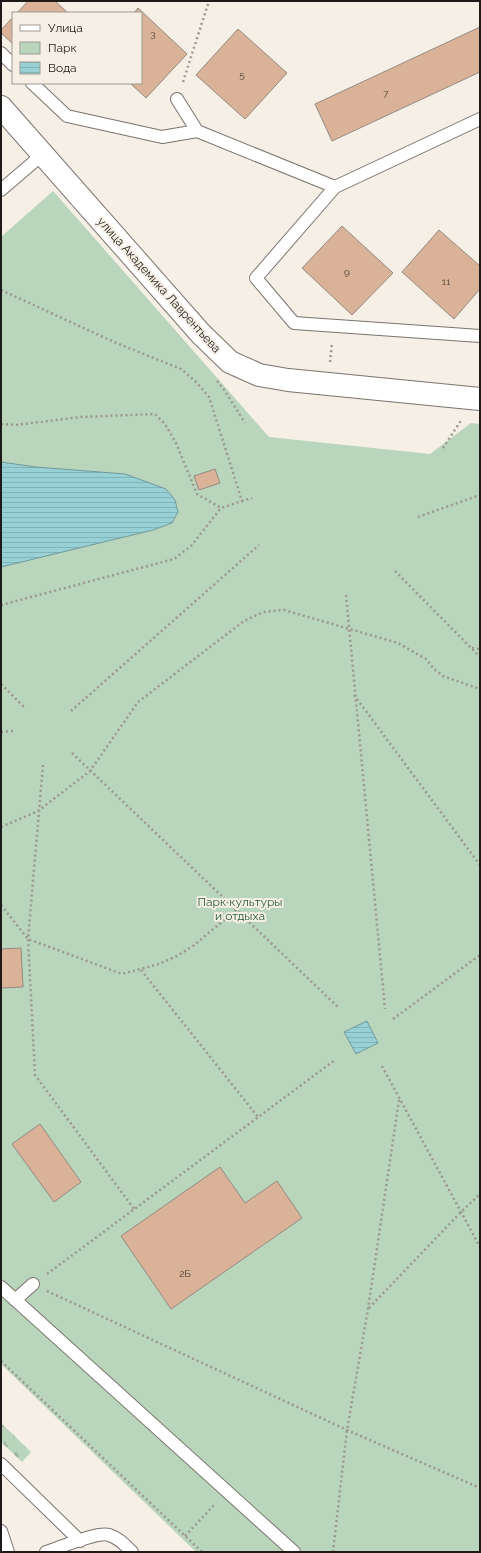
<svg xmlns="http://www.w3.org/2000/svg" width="481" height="1553" font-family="Raleway,sans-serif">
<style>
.forest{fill:url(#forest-firs)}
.park{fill:#b9d5bc}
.water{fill:url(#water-rules);stroke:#729a9d}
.building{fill:#dab297;stroke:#938a84}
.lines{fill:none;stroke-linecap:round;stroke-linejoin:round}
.lane-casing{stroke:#7a746c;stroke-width:14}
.secondary-casing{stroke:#7a746c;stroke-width:24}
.path{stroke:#9b9690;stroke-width:2.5;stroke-dasharray:2 3;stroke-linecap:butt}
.lane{stroke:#fff;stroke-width:12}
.secondary{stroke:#fff;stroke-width:22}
.labels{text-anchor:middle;stroke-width:4;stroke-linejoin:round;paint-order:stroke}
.number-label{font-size:10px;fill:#4c4037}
.street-label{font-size:12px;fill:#1d1a17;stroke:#f5efe6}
.park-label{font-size:12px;fill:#275c31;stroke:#f5efe6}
</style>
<defs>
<pattern id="forest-firs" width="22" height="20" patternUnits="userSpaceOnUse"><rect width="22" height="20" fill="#b9d5bc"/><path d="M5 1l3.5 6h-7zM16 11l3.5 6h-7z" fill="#9fb6a1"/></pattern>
<pattern id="water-rules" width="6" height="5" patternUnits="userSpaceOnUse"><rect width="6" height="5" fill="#97d1d6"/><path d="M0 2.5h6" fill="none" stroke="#82b3b7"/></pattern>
</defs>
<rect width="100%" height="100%" fill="#f5efe6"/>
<path class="forest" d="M1,1423L31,1452L22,1462L1,1442Z"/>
<path class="park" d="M53,191L269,437L430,454L471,423L480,424V1552H196L1,1364V237Z"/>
<path class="water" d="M1,462L36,467L125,474L166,489L175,500L178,512L172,523L153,530L1,567Z
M367,1021L378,1043L356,1054L344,1032Z"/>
<path class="building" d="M28,1H55L68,13H17Z
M138,8L187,54L146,98L130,83H141V13H134Z
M13,17V44L1,33V30Z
M480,27V72L332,141L315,104Z
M238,29L287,73L245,119L196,75Z
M342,226L393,273L352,315L302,268Z
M439,230L480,266V289L454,319L402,272Z
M215,469L220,483L199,490L194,476Z
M21,948L23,987L1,988V949Z
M40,1124L81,1182L54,1202L12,1144Z
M220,1167L245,1203L277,1181L302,1218L171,1309L121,1236Z"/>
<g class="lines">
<g class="lane-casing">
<path id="lane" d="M1,53L13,65
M32,83L67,116L162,137L197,131L335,187L256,278L294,323L480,336
M177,99L197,131
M335,187L480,119
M1,190L43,154
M1,1287L294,1552
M15,1300L33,1284
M1,1464L80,1541
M1,1531L8,1552
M46,1552C59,1548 98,1531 109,1535C119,1538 125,1545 132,1552"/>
</g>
<g class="secondary-casing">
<path id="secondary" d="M1,107L201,334L230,362L259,375L288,380L480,399"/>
</g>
<path class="path" d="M183,82L209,1
M1,290L114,342L181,369L196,382L209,397L242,501L252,498
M330,362L332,343
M217,381L225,391L245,423
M1,424L15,425L81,417L155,414L165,424L176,443L197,494L221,508L242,501
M443,448L462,419
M418,517L480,495
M395,571L480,657
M346,595L385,1009
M1,605L174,559L191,546L221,508
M472,648L480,649
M1,684L25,708
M354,695L480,865
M71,711L259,545
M1,732L14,731
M72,753L339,1008
M43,765L28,939L35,1075L134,1209
M1,827L38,811L90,771L138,702L244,621L263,612L284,610L398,643L426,659L434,669L443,676L480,689
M1,905L28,939L122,974L159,964L177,956L193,946L236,910
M141,970L258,1117
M393,1019L480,955
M382,1066L480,1247
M47,1274L335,1060
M47,1291L347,1430L480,1488
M369,1308L461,1212L480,1194
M1,1361L202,1552
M185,1536L215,1504
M333,1552L347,1430L368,1309L399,1100"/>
<use href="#lane" class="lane"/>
<use href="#secondary" class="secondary"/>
</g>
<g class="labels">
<g class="number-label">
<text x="153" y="37">3</text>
<text x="242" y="78">5</text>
<text x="386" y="97">7</text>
<text x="347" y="275">9</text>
<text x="446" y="285">11</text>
<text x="185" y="1277">2Б</text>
</g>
<g class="street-label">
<text transform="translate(159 285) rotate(48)" y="4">улица Академика Лаврентьева</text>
</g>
<g class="park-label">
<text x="240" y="906">Парк культуры<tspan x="240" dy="14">и отдыха</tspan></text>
</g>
</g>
<rect width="481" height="1553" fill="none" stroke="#1d1a17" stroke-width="4"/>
<rect x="12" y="12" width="130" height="72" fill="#f5efe6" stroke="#9f9a93"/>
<rect x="20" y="25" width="20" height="6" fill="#ffffff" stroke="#9f9a93"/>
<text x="48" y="32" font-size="12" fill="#1d1a17">Улица</text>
<rect x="20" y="42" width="20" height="12" fill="#b9d5bc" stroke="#9f9a93"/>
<text x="48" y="52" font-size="12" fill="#1d1a17">Парк</text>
<rect x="20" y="62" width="20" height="12" fill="url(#water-rules)" stroke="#9f9a93"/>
<text x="48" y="72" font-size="12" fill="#1d1a17">Вода</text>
</svg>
